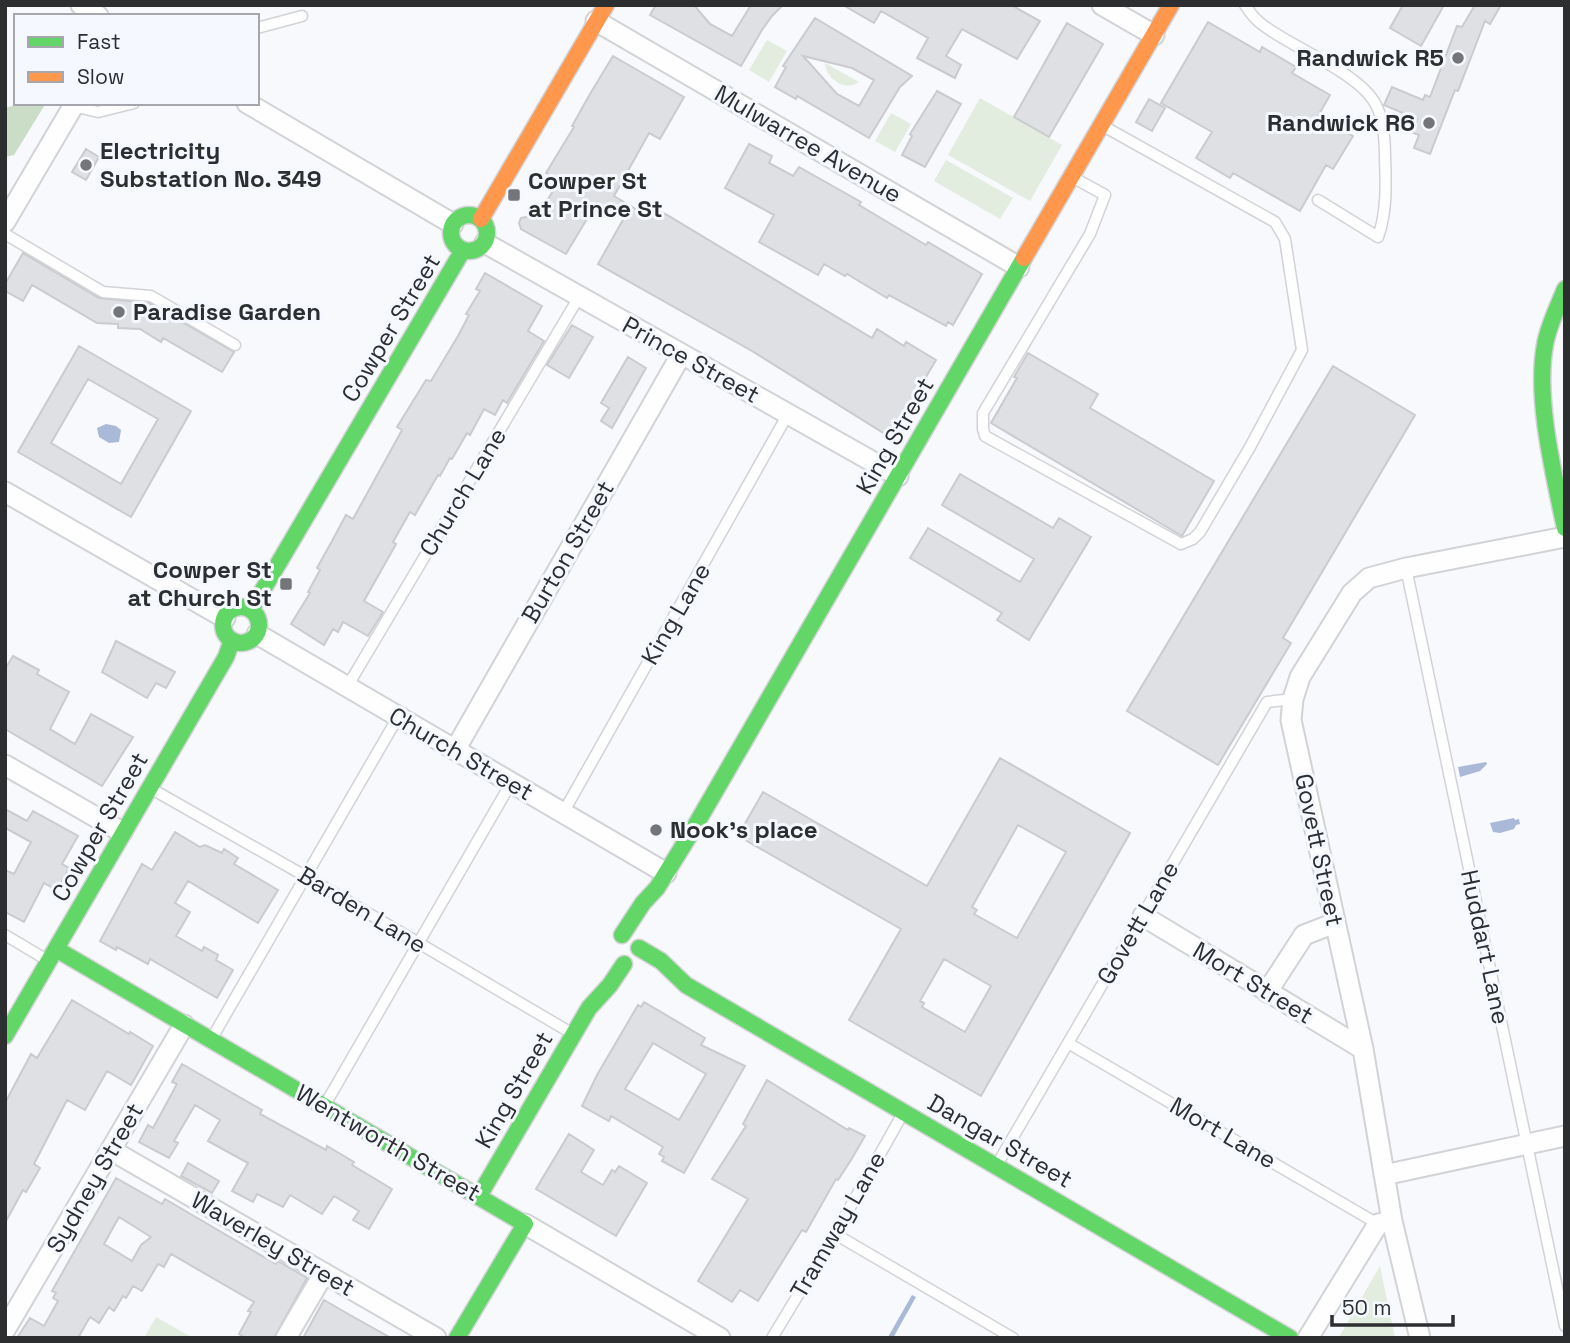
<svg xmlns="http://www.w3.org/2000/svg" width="1570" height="1343" font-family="'Space Grotesk',sans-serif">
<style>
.green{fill:#e2ede0}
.forest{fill:#ccddc7}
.water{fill:#a9b9d7}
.building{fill:#dfe0e4;stroke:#cacbce;stroke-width:2;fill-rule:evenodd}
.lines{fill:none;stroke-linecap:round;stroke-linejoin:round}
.lane-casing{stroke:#d1d3d6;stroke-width:13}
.street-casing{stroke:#d1d3d6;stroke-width:23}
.fast-casing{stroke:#d1d3d6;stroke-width:19}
.slow-casing{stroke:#d1d3d6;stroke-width:19}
.lane{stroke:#fefeff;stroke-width:10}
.street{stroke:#fefeff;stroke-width:19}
.fast{stroke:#63d668;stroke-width:16}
.slow{stroke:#ff974d;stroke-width:16}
.poi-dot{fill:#737578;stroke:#f5f8ff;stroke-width:2.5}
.labels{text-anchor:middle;stroke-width:6;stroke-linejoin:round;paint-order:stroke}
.poi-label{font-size:24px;font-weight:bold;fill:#2c2e30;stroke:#f5f8ff;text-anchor:start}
.street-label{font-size:24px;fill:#2c2e30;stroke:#f5f8ff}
</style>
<rect width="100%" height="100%" fill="#f7f9fd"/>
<path class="green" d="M767,40L787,51L769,82L749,70Z
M825,63L859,82C845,92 826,79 825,63Z
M980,98L1062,145L1030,201L948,155Z
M891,113L911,124L895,152L875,141Z
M946,160L1013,198L1000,219L934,181Z
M1380,1266L1395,1338H1341L1339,1337Z
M156,1317L193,1338H144Z"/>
<path class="forest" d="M23,103H46L14,155L5,157V108Z"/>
<path class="water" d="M106,424L116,426L121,430L119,442L109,443L99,437L97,428Z
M1486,762L1487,764L1480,771L1460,777L1458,767Z
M1514,818L1515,820L1519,819L1520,824L1516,825L1514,829L1500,833L1493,832L1490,823Z
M912,1295L916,1297L893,1338L888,1337Z"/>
<path class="building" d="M656,5H694L710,24L732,36L751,5H783L772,16L762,30L741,66L650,15Z
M843,5H1011L1040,21L1017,59L962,29L946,56L961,65L955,78L917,58L928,38L881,11L874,23Z
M1403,5H1444L1421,46L1390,28Z
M1475,5H1501L1490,24L1485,21L1458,91L1455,90L1430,154L1414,148L1419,135L1411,132L1417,119L1384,105L1392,87L1423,100L1425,95L1430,97L1457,26L1462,27Z
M815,18L912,76L900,87L869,138L797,96L796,99L775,87L786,67L783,66ZM803,56L852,68L874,80L859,106L837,94Z
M1208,22L1260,52L1262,47L1296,67L1292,73L1330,95L1318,116L1353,136L1333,169L1326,165L1300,211L1233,173L1230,178L1196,158L1212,132L1161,103Z
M1067,23L1103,44L1049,137L1014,117Z
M613,56L684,97L660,139L649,133L614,196L644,214L649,206L667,215L872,338L877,329L904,346L906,342L936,360L890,437L752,351L598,264L624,218L597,202L566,254L521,229L519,223L521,218L530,216L536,219L559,181L546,173L574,127L572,126L590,94Z
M937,91L961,104L925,167L902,155L912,136L910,134Z
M1149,99L1165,108L1152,131L1136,122Z
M749,144L772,156L769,163L793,176L799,167L861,202L859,205L926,245L928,242L982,274L953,325L948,322L946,326L889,295L887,298L847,274L845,276L824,264L818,275L759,242L774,215L725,188Z
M86,149L99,157L86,180L72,172Z
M23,253L99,298L149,303L234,352L222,372L163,338L161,342L140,329L118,328V324L97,323L32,285L23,301L5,291V284Z
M485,273L542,306L528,331L544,341L507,403L503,400L495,415L484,409L470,435L467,433L452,459L450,458L440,476L438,475L415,515L410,512L393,542L396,544L364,601L383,612L368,636L343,622L338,632L333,629L324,645L291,624L310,593L308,592L320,570L317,568L332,541L346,515L353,519L402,430L397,427L426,380L431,381L458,336L469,315L466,314L480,291L476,289Z
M572,325L593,337L569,378L547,365Z
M79,346L191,411L131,517L18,452ZM88,379L158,419L121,484L51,443Z
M1028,353L1098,394L1090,408L1214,481L1182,536L991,423L1017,378L1014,377Z
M628,357L646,368L612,428L601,421L609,408L601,403Z
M1333,366L1415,415L1283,638L1291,643L1218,765L1127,711Z
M960,474L1053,528L1059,518L1091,537L1029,640L997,620L1002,613L910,558L928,528L1020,582L1034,559L942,505Z
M116,641L175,672L166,688L156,683L147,698L102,672Z
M13,656L39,670L37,674L69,692L50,729L75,744L91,714L133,737L102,786L5,729V669Z
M1000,758L1130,833L981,1096L849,1020L901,929L738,836L763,792L927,886ZM1018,825L1066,852L1017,938L974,914L977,910L972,907ZM944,959L991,986L965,1032L922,1007L924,1003L920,1001Z
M5,809L27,821L33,811L78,836L62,864L69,868L57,890L44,883L24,922L5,912V870L14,874L31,842L5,828Z
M175,832L200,847L205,845L222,853L224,849L238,858L234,864L278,890L258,923L188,881L175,903L190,912L176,936L202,951L204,947L218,955L216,960L233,970L217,998L150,959L148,964L117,947L116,950L100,941L142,864L152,870Z
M72,1000L129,1034L130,1032L153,1046L131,1085L107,1071L85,1110L67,1100L34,1164L40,1168L26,1192L23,1190L5,1223V1103L31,1054L37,1058Z
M644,1002L705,1038L701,1045L745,1066L684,1173L662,1161L664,1157L659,1154L663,1147L611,1116L609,1121L582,1106L597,1075L638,1005L641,1007ZM653,1043L706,1074L679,1120L625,1089Z
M182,1064L262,1110L260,1114L326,1150L327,1146L354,1162L352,1165L392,1189L369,1229L353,1220L359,1211L334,1196L322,1214L290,1195L283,1207L257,1194L253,1202L232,1191L248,1163L208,1141L220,1120L195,1105L174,1141L178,1143L169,1158L139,1142L148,1125L153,1128L177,1084L172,1082Z
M767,1080L848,1130L849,1128L865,1136L851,1160L838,1180L836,1179L806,1232L802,1230L758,1301L740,1290L732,1302L698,1281L748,1199L712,1179L746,1126L743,1124Z
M569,1134L594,1150L581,1172L603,1185L612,1170L615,1172L619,1166L647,1183L616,1236L536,1189Z
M188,1163L219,1181L212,1193L181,1176Z
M116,1178L162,1204L165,1199L276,1264L278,1261L307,1278L274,1338H246L239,1334L251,1312L248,1311L254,1302L171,1254L164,1267L158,1264L142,1291L133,1286L126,1298L123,1296L114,1311L109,1307L99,1323L90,1317L78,1338H17L30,1318L44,1326L58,1301L53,1298L56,1293L52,1291ZM119,1217L151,1237L141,1245L132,1261L104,1244Z
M324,1300L350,1315L391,1338H303Z"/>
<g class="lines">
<g class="lane-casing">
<path id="lane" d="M1245,5C1249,11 1253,17 1259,22C1287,46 1360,72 1376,105C1384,120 1385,141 1385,158C1386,184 1387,212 1378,237L1318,200
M257,28L302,16
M73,106L98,112L134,103
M1074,178L1105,195L1090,234L983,413V429L985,436L1181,544L1193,539L1200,532L1250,447L1302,350L1285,239L1275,222L1105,127
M5,234L103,292L151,296L235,345
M1406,568L1565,1326
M347,687L579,297
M150,788L305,876L573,1034
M563,813L788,414
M5,935L47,960
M212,1038L398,717
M1068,1043L1378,1224
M326,1103L511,783
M998,1163L1267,702L1293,699
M835,1234L1013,1338
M772,1338L835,1234L902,1115"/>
</g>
<g class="street-casing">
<path id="street" d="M81,5L98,16
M1102,5L1154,35
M596,21L1019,267
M247,103L453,224
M5,222L75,103
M485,243L898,476
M5,492L225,618
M257,634L666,873
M455,750L681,355
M5,765L122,832
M1143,916L1363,1049
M1267,992L1304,935L1335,923
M111,1150L436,1338
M1384,1175L1565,1136
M525,1224L720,1338
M5,1330L184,1025
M286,1338L324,1273
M1308,1338L1378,1224L1392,1221
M1420,1338L1392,1221L1363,1049L1291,720L1293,699L1300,677L1352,593L1369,578L1406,568L1565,537"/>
</g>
<g class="fast-casing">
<path id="fast" d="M451 233a18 18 0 1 1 36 0a18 18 0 1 1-36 0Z
M1565,289C1558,307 1548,326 1545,345C1535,398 1554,475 1565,528
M223 625a18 18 0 1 1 36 0a18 18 0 1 1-36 0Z
M251,610L463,250
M622,935L643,903L657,888L691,833L1024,258
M639,948L661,961L686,985L1290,1338
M56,949L525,1224L457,1338
M5,1036L226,657L232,640
M479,1196L589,1008L610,985L624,964"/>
</g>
<g class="slow-casing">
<path id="slow" d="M481,219L606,5
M1024,258L1171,5"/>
</g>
<use href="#lane" class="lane"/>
<use href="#street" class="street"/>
<use href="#fast" class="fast"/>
<use href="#slow" class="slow"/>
</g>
<g class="poi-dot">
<circle cx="1458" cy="58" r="7"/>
<circle cx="1429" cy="123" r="7"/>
<circle cx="86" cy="165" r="7"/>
<rect x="507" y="188" width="14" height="14" rx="3.5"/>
<circle cx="119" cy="312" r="7"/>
<rect x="279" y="577" width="14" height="14" rx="3.5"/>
<circle cx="656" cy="830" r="7"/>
</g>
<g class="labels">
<g class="poi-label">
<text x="1444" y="66" text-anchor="end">Randwick R5</text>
<text x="1415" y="131" text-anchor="end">Randwick R6</text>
<text x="100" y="159">Electricity<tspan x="100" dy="28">Substation No. 349</tspan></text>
<text x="528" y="189">Cowper St<tspan x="528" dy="28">at Prince St</tspan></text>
<text x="133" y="320">Paradise Garden</text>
<text x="272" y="578" text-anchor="end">Cowper St<tspan x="272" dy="28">at Church St</tspan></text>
<text x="670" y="838">Nook's place</text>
</g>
<g class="street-label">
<text transform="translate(808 144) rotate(30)" y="8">Mulwarree Avenue</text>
<text transform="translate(391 328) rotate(-59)" y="8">Cowper Street</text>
<text transform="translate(691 360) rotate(29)" y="8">Prince Street</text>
<text transform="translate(895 436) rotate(-60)" y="8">King Street</text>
<text transform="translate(463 492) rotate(-59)" y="8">Church Lane</text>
<text transform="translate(568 552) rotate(-60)" y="8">Burton Street</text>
<text transform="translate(676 614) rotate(-60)" y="8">King Lane</text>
<text transform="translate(461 754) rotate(30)" y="8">Church Street</text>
<text transform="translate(100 827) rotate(-60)" y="8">Cowper Street</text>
<text transform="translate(1319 850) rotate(78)" y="8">Govett Street</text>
<text transform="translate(362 910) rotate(31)" y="8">Barden Lane</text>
<text transform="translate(1138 923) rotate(-60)" y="8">Govett Lane</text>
<text transform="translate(1485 947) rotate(78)" y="8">Huddart Lane</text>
<text transform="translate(1253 983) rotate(31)" y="8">Mort Street</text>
<text transform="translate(514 1090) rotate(-60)" y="8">King Street</text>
<text transform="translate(1223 1133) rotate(30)" y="8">Mort Lane</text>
<text transform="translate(1000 1141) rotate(30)" y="8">Dangar Street</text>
<text transform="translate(388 1143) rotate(30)" y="8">Wentworth Street</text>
<text transform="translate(95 1178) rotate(-60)" y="8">Sydney Street</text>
<text transform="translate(838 1225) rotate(-60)" y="8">Tramway Lane</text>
<text transform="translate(273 1244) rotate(30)" y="8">Waverley Street</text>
</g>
</g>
<rect width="1570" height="1343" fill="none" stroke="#2c2e30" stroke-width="14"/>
<rect x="14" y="14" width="245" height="91" fill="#f5f8ff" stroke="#a5a7ac" stroke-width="2"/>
<rect x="28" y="37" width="35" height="10" fill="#63d668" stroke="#a5a7ac" stroke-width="2"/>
<text x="77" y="49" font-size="21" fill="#2c2e30">Fast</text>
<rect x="28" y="72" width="35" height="10" fill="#ff974d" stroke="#a5a7ac" stroke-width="2"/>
<text x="77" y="84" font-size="21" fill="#2c2e30">Slow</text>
<path d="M1332 1315v10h121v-10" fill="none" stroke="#2c2e30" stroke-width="3.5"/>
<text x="1342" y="1315" font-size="21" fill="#2c2e30" stroke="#f5f8ff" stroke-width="5" paint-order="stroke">50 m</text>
</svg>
